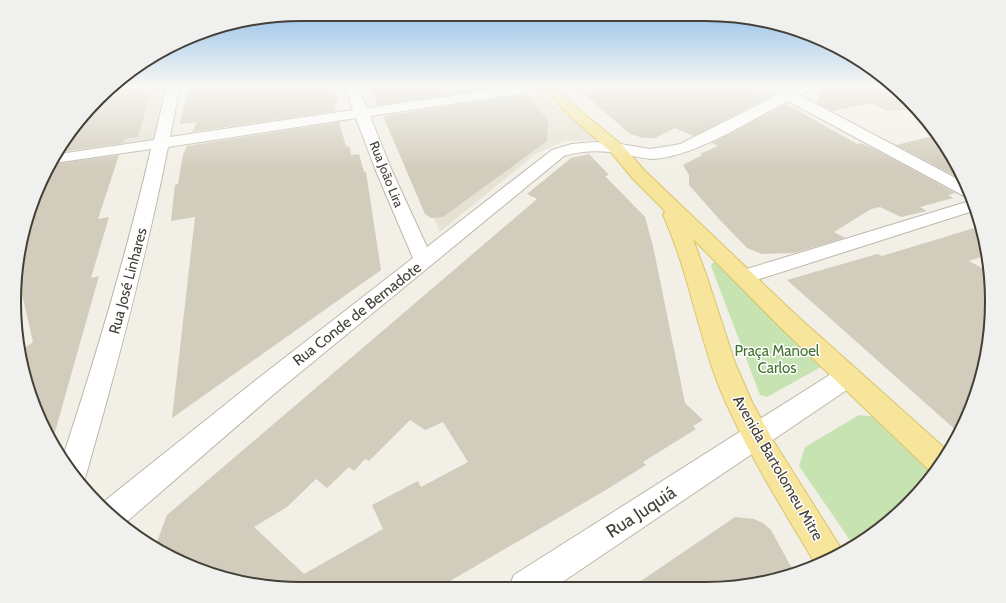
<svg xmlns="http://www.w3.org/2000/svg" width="1006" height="603" font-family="Cabin,sans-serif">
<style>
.residential{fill:#e5e2d4}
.green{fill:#c8e3b2}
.building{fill:#d2ccbc;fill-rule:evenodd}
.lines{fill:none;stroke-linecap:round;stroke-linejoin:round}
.minor-casing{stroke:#bcb8a9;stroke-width:2}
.major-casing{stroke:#dac46c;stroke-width:2}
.minor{fill:#fff;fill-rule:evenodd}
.major{fill:#f6e59a;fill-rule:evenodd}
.labels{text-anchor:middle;stroke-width:3;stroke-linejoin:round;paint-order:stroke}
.far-street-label{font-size:13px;fill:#444036;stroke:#fff}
.street-label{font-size:15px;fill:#444036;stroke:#fff}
.park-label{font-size:15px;fill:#41712e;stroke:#fff}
.near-street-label{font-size:18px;fill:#444036;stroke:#fff}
.rim{fill:none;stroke:#444036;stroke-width:2}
</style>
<rect width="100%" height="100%" fill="#f2efe6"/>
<path class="residential" d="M114,86H167L153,140L60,152L73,127Z
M541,94L597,140L564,141L535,154L440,232L390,119Z"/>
<path class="green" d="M717,262L821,365V367L767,397L760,395L711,266L712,263Z
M859,415L877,417L933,474L908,505L854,546L799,466L805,447Z"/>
<path class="building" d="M114,86H152L138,137L125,139L123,143L60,152L73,127Z
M188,86H334L339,103H334L336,111L192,132L197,122L180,124Z
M370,86H510L378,105Z
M575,86H753L772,96L694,136L675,128L655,138H643L630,134Z
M824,86H892L908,98L917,109L887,111L871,103L833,111L816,103Z
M526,94L548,120L547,141L443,217L431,218L425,214L383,116Z
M786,104L857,144L860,143L876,150L955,193L948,195L953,198L920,207L927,211L901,217L880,207L871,209L834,232L845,238L794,253L762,254L747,248L720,220L689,185V175L683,165L702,155L700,154L718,146L712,143Z
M339,122L346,146L350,147L351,155L359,154L364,172H366L381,270L172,418L195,217L171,221L175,185L178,184L183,155L187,146Z
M938,135L944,142L965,181L896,145Z
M589,154L609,175L605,176L645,217L653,246L685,403L703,420L693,426L696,429L643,462L646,465L606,490L438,588H282L209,574L155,547L167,515L537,199L527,194L571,158ZM410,420L425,430L443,422L468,462L421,487L418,481L372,505L383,529L304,574L254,527L287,507L316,479L327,488L349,467L354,471L365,459L369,461Z
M119,155L98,219L109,217L91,278L99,276L53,439L29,394L22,350L33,342L21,290L16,291L29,209L53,164Z
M981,226L987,255L969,261L989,272L992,302L986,358L970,412L959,433L787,280L877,254L882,256Z
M735,517L754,519L763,523L771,530L795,574L742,587H632Z"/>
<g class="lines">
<g class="minor-casing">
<path id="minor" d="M167,86H180L170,137L353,110L345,86H357L367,108L518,86H549L548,89L543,90L370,116L392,171L427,247L552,150L572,144L594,142L620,144L650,149L670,146L680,144L778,95L766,89L765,86H780L789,90L797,86H813L812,89L799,95L965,183L972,197L964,196L788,101C751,120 696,156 654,159C644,159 634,156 624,154C605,150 582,150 564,156L274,394L124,524L102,503L256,380L413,258L376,171L356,118L168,147C146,258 117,366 86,475L82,485L74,477L63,457C96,356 127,253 151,149L54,163L59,154L154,140Z
M973,200L976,210L744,284L737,282L733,277L737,272Z
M848,366L857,369L860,376L857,383L555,587H509L514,575L839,369Z"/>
</g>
<g class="major-casing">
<path id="major" d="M541,86H554L583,113L622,145L645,171L795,314L949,452L943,461L932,473L779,326L693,239L707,277L735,363L752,402L774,442L844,553L816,565C781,506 744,448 718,384C697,329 688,270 663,215L665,211L633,179L610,151L573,119Z"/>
</g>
<use href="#minor" class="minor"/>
<use href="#major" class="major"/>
</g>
<linearGradient id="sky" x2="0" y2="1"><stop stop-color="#8dbce9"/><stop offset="0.51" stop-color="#f9f8f4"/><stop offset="1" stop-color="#f9f8f4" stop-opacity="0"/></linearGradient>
<rect width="1006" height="170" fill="url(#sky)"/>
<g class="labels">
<g class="far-street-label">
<text transform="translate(387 174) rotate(68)" y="5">Rua João Lira</text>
</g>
<g class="street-label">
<text transform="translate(128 281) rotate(-75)" y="5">Rua José Linhares</text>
<text transform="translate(357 314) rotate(-38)" y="5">Rua Conde de Bernadote</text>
<text transform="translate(778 468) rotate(60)" y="5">Avenida Bartolomeu Mitre</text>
</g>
<g class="park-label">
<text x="777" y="356">Praça Manoel<tspan x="777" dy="17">Carlos</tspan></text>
</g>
<g class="near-street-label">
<text transform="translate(641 512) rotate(-33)" y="6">Rua Juquiá</text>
</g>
</g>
<path d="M0 0H1006V603H0ZM301 21H705A280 280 0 0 1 985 301V302A280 280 0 0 1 705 582H301A280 280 0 0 1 21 302V301A280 280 0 0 1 301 21Z" fill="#f0f0ef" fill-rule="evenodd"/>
<path class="rim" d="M301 21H705A280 280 0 0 1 985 301V302A280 280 0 0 1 705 582H301A280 280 0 0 1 21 302V301A280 280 0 0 1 301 21Z"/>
</svg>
